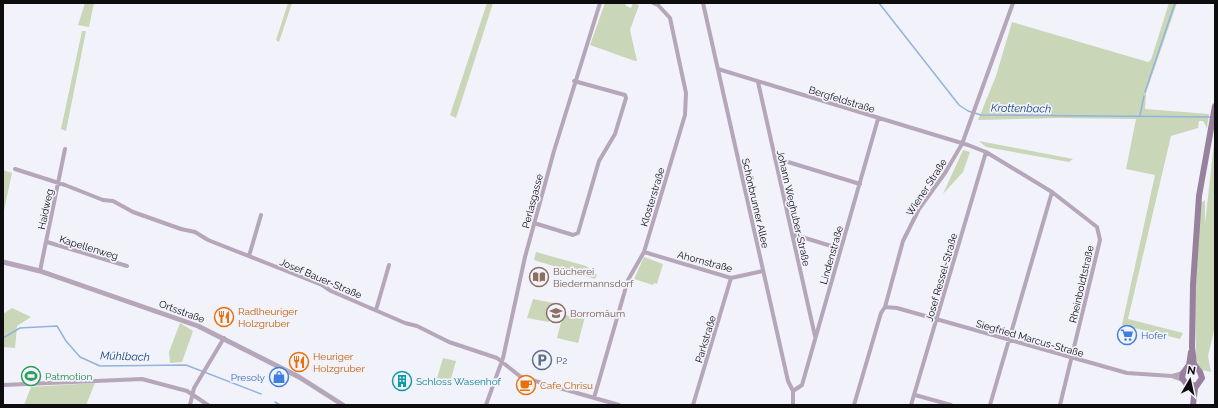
<svg xmlns="http://www.w3.org/2000/svg" width="1218" height="408" font-family="Raleway,sans-serif">
<style>
.green{fill:#c9d6b8}
.lines{fill:none;stroke-linecap:round;stroke-linejoin:round}
.stream{stroke:#90b4dd;stroke-width:1.5}
.minor{stroke:#b6a6ba;stroke-width:4}
.tertiary{stroke:#b6a6ba;stroke-width:5}
.secondary{stroke:#97819d;stroke-width:6}
.labels{text-anchor:middle;stroke-width:3.5;stroke-linejoin:round;paint-order:stroke}
.street-label{font-size:10px;fill:#0d0d10;stroke:#f2f2fb}
.education-label{font-size:10px;fill:#785e54;stroke:#f2f2fb;text-anchor:start}
.food-label{font-size:10px;fill:#c56008;stroke:#f2f2fb;text-anchor:start}
.shop-label{font-size:10px;fill:#366cbe;stroke:#f2f2fb;text-anchor:start}
.service-label{font-size:10px;fill:#4e5e75;stroke:#f2f2fb;text-anchor:start}
.leisure-label{font-size:10px;fill:#27864d;stroke:#f2f2fb;text-anchor:start}
.culture-label{font-size:10px;fill:#0d838f;stroke:#f2f2fb;text-anchor:start}
.water-label{font-size:11px;font-style:italic;fill:#104376;stroke:#f2f2fb}
</style>
<rect width="100%" height="100%" fill="#f2f2fb"/>
<path class="green" d="M85,3H94L89,27L78,25Z
M288,3H292L279,42L276,40Z
M487,3H493L456,118L450,115Z
M605,3H625L626,6L631,8L633,3L639,5L630,30L637,61H635L590,45Z
M1169,3H1177L1146,93L1145,109L1209,114L1207,128L1203,121H1199L1198,128L1171,136L1128,319L1183,333L1180,339L1122,325L1155,175L1126,169L1136,119L1059,118L978,120L996,76L1012,22L1148,62L1151,60Z
M82,31H86L66,131L61,129Z
M1215,134V326L1208,356L1211,372L1202,370L1198,364L1196,357L1195,295L1200,204L1205,200V224Z
M979,141L1073,159L1069,162L986,147Z
M963,150L970,152L963,172L943,194Z
M3,170L12,173L3,215Z
M536,252L586,266L597,275L595,279L534,260Z
M644,257L663,264L657,284L654,283L653,285L634,279Z
M533,299L553,303L549,322L527,318Z
M12,308L31,317L17,326L15,348L3,347V314Z
M571,310L586,313L578,343L557,338L563,314L569,316Z
M180,323L193,331L182,362L170,363L169,352Z
M443,358L456,361L450,382L437,378Z
M95,383L86,405H24L31,387Z"/>
<g class="lines">
<path class="stream" d="M879,3L959,105L968,111L981,115L1211,117
M1145,92L1175,3
M1140,115L1144,96
M3,338L20,328L57,326L66,341L80,357L100,366L186,365L261,394
M275,402L280,405"/>
<path class="minor" d="M703,3L788,381L793,391V405
M718,69L968,145L986,152L1052,192L1097,227L1100,240L1060,405
M758,82L815,336
M775,158L860,184
M15,169L65,185L103,200L113,201L133,212L181,229L195,232L208,240L322,285L331,291L405,323L417,326L449,342L497,358L521,377L619,405
M534,223L573,235L578,233L599,161L615,134L626,98L625,95L574,81
M792,234L841,249
M47,242L127,266
M644,252L731,278L763,271
M249,256L261,215
M40,271L65,149
M885,307L897,308L1127,373L1172,376L1183,373
M376,310L389,265
M1172,376L1183,380
M3,385L142,379L187,391L208,405
M793,391L802,385L878,119
M915,395L951,405
M594,398L628,280L644,252L685,115L686,93L670,18L658,5L653,3
M190,405L194,388L224,338
M486,405L503,358L525,257L554,151L600,3
M693,405L731,278
M854,405L881,313L885,307L903,241L919,209L945,173L962,144L1013,3
M911,405L986,152
M990,405L1052,192"/>
<path class="tertiary" d="M3,262L40,271L198,326L299,377L343,405"/>
<path class="secondary" d="M1191,352L1189,365L1183,373L1182,378L1188,386L1196,385
M1193,405L1195,388L1202,378L1200,372L1194,364L1192,347L1193,285L1199,196L1215,106"/>
</g>
<defs>
<g id="library-ring" transform="scale(1)"><circle r="9.5" fill="#f2f2fb" stroke="#8d6e63" stroke-width="1.5"/><path d="M-6-4Q-3-5.5-.7-3.5V5Q-3 3-6 4ZM6-4Q3-5.5 .7-3.5V5Q3 3 6 4Z" fill="#8d6e63"/></g>
<g id="school-ring" transform="scale(1)"><circle r="9.5" fill="#f2f2fb" stroke="#8d6e63" stroke-width="1.5"/><path d="M0-5L7-2L0 1L-7-2ZM-4 1L0 2.5L4 1V4Q0 6-4 4Z" fill="#8d6e63"/></g>
<g id="restaurant-ring" transform="scale(1)"><circle r="9.5" fill="#f2f2fb" stroke="#e8710a" stroke-width="1.5"/><path d="M-5-6h1v4h1v-4h1v4h1v-4h1v5L-1.5 .5V6h-2V.5L-5-1ZM5-6V6H3V1.5H1.5Q1.5-4 5-6Z" fill="#e8710a"/></g>
<g id="supermarket-ring" transform="scale(1)"><circle r="9.5" fill="#f2f2fb" stroke="#3f7fe0" stroke-width="1.5"/><path d="M-6-5.5h2.5l.6 2H6L4.5 2H-2.5L-4.4-4H-6ZM-1.5 3.2a1.3 1.3 0 1 0 .1 0ZM3 3.2a1.3 1.3 0 1 0 .1 0Z" fill="#3f7fe0"/></g>
<g id="parking-ring" transform="scale(1)"><circle r="9.5" fill="#f2f2fb" stroke="#5c6f8a" stroke-width="1.5"/><path d="M-3.5-5.5H1a3.5 3.5 0 0 1 0 7H-1V5.5H-3.5ZM-1-3.4V-.6H.8a1.4 1.4 0 0 0 0-2.8Z" fill="#5c6f8a"/></g>
<g id="stadium-ring" transform="scale(1)"><circle r="9.5" fill="#f2f2fb" stroke="#2e9e5b" stroke-width="1.5"/><path d="M0-5a6.5 5 0 1 0 0 10a6.5 5 0 1 0 0-10ZM-3.5-1.8h7v3.6h-7Z" fill="#2e9e5b"/></g>
<g id="shop-ring" transform="scale(1)"><circle r="9.5" fill="#f2f2fb" stroke="#3f7fe0" stroke-width="1.5"/><path d="M-5-2.5h2.3a2.7 3.5 0 0 1 5.4 0H5L5.5 6h-11ZM-1.5-2.5h3a1.5 2.3 0 0 0-3 0Z" fill="#3f7fe0"/></g>
<g id="building-ring" transform="scale(1)"><circle r="9.5" fill="#f2f2fb" stroke="#0f9aa8" stroke-width="1.5"/><path d="M-4-6H4V6H1V3H-1V6H-4ZM-2.5-4.3h1.7v1.8h-1.7ZM.8-4.3h1.7v1.8H.8ZM-2.5-1h1.7V.8h-1.7ZM.8-1h1.7V.8H.8Z" fill="#0f9aa8"/></g>
<g id="cafe-ring" transform="scale(1)"><circle r="9.5" fill="#f2f2fb" stroke="#e8710a" stroke-width="1.5"/><path d="M-5.5-4.5H6V0H3Q3 3.5 0 3.5H-2.5Q-5.5 3.5-5.5 0ZM3-3.2v2h1.7v-2ZM-6 4.5H4V6H-6Z" fill="#e8710a"/></g>
</defs>
<g fill-rule="evenodd">
<use href="#library-ring" x="539" y="277"/>
<use href="#school-ring" x="556" y="313"/>
<use href="#restaurant-ring" x="224" y="317"/>
<use href="#supermarket-ring" x="1127" y="335"/>
<use href="#parking-ring" x="542" y="360"/>
<use href="#restaurant-ring" x="299" y="362"/>
<use href="#stadium-ring" x="31" y="376"/>
<use href="#shop-ring" x="279" y="377"/>
<use href="#building-ring" x="402" y="381"/>
<use href="#cafe-ring" x="526" y="385"/>
</g>
<g class="labels">
<g class="street-label">
<text transform="translate(842 99) rotate(17)" y="4">Bergfeldstraße</text>
<text transform="translate(926 187) rotate(-57)" y="4">Wiener Straße</text>
<text transform="translate(652 197) rotate(-73)" y="4">Klosterstraße</text>
<text transform="translate(532 201) rotate(-75)" y="4">Perlasgasse</text>
<text transform="translate(756 203) rotate(77)" y="4">Schönbrunner Allee</text>
<text transform="translate(794 208) rotate(77)" y="4">Johann Weghuber-Straße</text>
<text transform="translate(45 209) rotate(-78)" y="4">Haidweg</text>
<text transform="translate(89 247) rotate(17)" y="4">Kapellenweg</text>
<text transform="translate(831 255) rotate(-74)" y="4">Lindenstraße</text>
<text transform="translate(705 261) rotate(15)" y="4">Ahornstraße</text>
<text transform="translate(941 277) rotate(-74)" y="4">Josef Ressel-Straße</text>
<text transform="translate(321 278) rotate(23)" y="4">Josef Bauer-Straße</text>
<text transform="translate(1081 284) rotate(-77)" y="4">Rheinboldtstraße</text>
<text transform="translate(182 311) rotate(20)" y="4">Ortsstraße</text>
<text transform="translate(1030 338) rotate(16)" y="4">Siegfried Marcus-Straße</text>
<text transform="translate(705 339) rotate(-73)" y="4">Parkstraße</text>
</g>
<g class="education-label">
<text x="553" y="275">Bücherei<tspan x="553" dy="12">Biedermannsdorf</tspan></text>
<text x="570" y="317">Borromäum</text>
</g>
<g class="food-label">
<text x="238" y="315">Radlheuriger<tspan x="238" dy="12">Holzgruber</tspan></text>
<text x="313" y="360">Heuriger<tspan x="313" dy="12">Holzgruber</tspan></text>
<text x="540" y="389">Cafe Chrisu</text>
</g>
<g class="shop-label">
<text x="1141" y="339">Hofer</text>
<text x="265" y="381" text-anchor="end">Presoly</text>
</g>
<g class="service-label">
<text x="556" y="364">P2</text>
</g>
<g class="leisure-label">
<text x="45" y="380">Patmotion</text>
</g>
<g class="culture-label">
<text x="416" y="385">Schloss Wasenhof</text>
</g>
<g class="water-label">
<text transform="translate(1021 108) rotate(1)" y="4">Krottenbach</text>
<text transform="translate(125 356) rotate(2)" y="4">Mühlbach</text>
</g>
</g>
<rect width="1218" height="408" fill="none" stroke="#0d0d10" stroke-width="8"/>
<g transform="translate(1190 380) rotate(9)" stroke="#f2f2fb" stroke-width="3" paint-order="stroke">
<path d="M0-3L7 15L0 10L-7 15Z" fill="#0d0d10"/>
<text y="-6" font-size="11" font-weight="bold" text-anchor="middle" fill="#0d0d10">N</text>
</g>
</svg>
